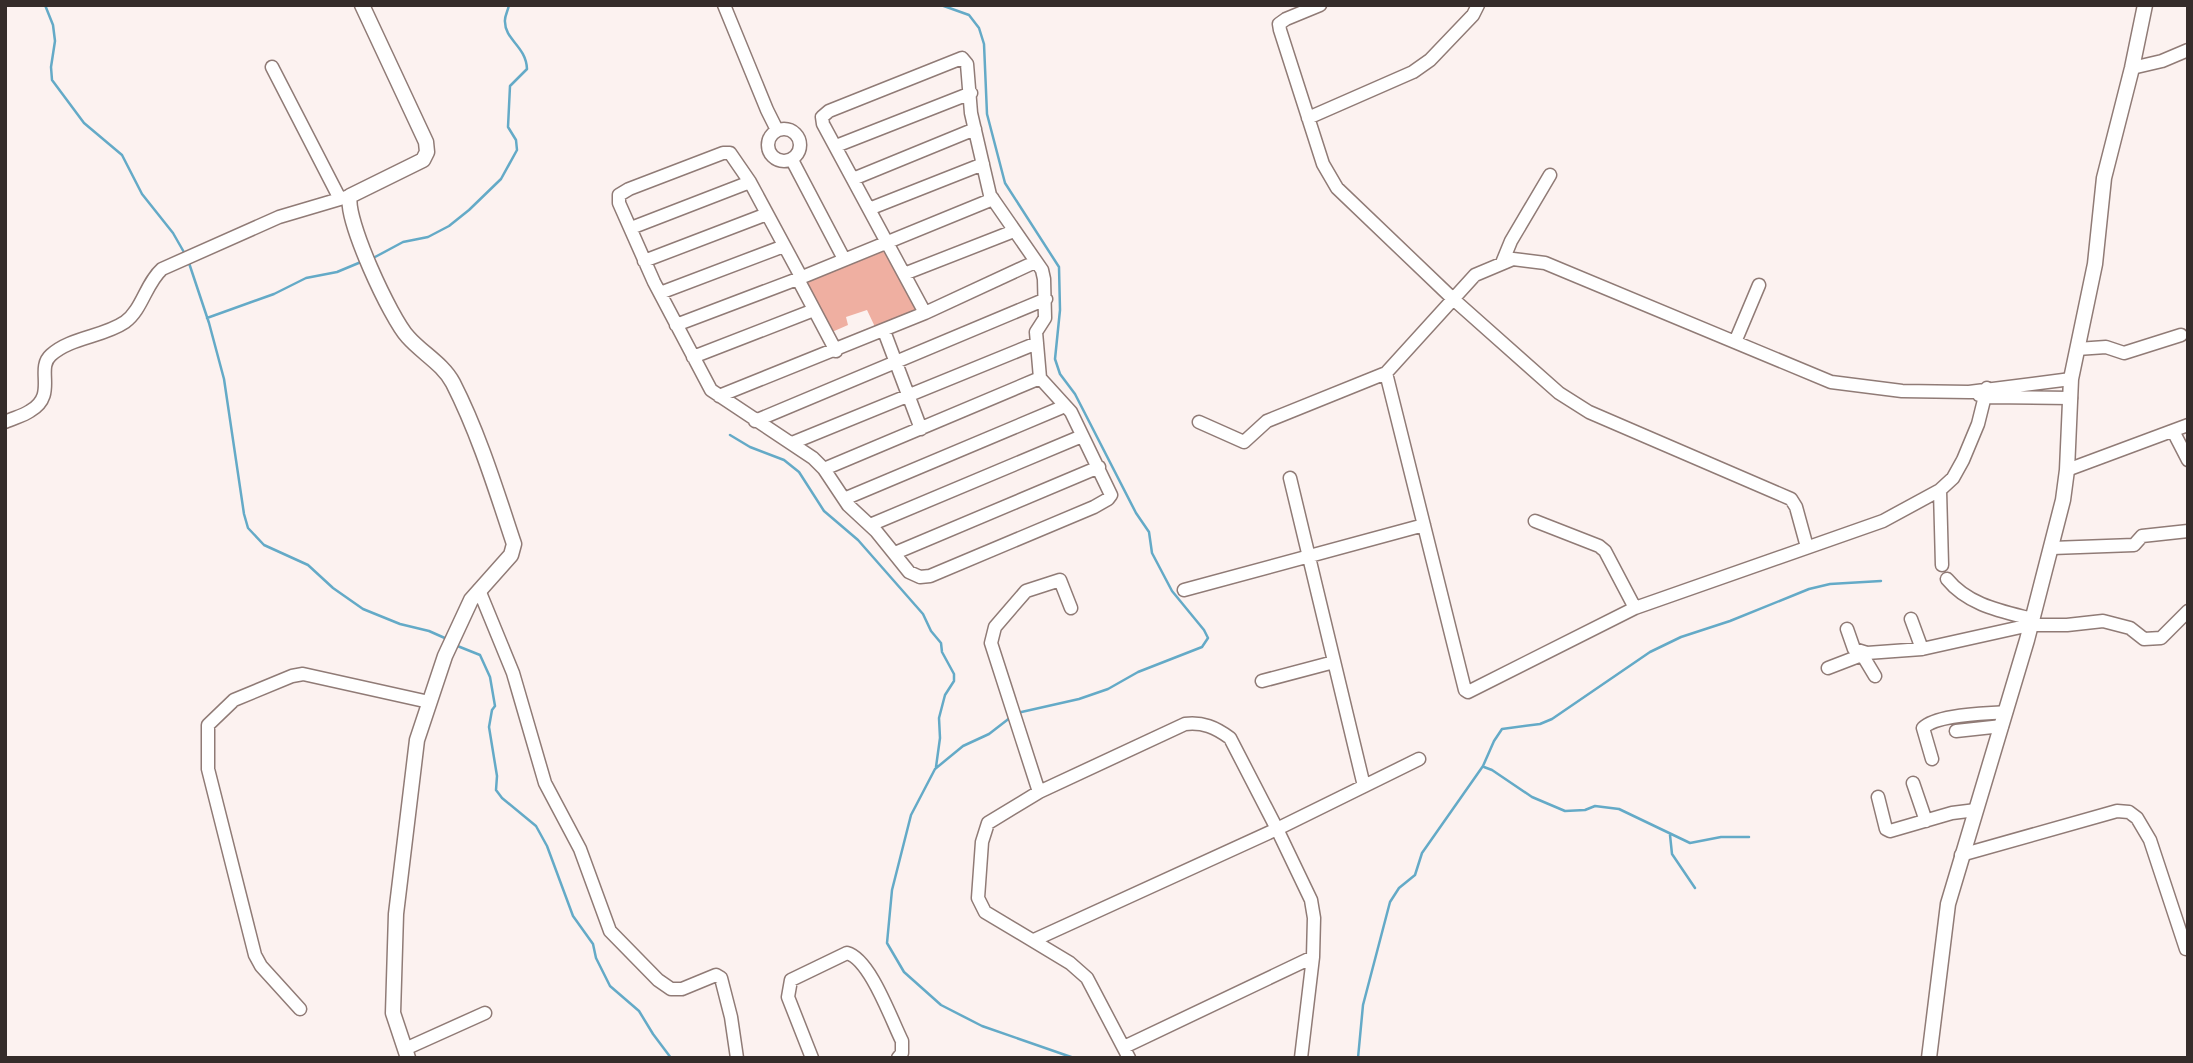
<svg xmlns="http://www.w3.org/2000/svg" width="2193" height="1063" font-family="Raleway,sans-serif">
<style>
.green{fill:#efafa1}
.lines{fill:none;stroke-linecap:round;stroke-linejoin:round}
.stream{stroke:#64aac7;stroke-width:2.5}
.minor-casing{stroke:#907b76;stroke-width:15}
.tertiary-casing{stroke:#907b76;stroke-width:17}
.minor{stroke:#fff;stroke-width:12}
.tertiary{stroke:#fff;stroke-width:14}
</style>
<rect width="100%" height="100%" fill="#fcf2f0"/>
<path class="green" d="M884,247L919,309L876,329L867,310L846,317L848,325L832,332L805,281Z"/>
<g class="lines">
<path class="stream" d="M45,5L53,25L55,41L51,67L52,80L84,123L122,155L142,194L173,233L185,254
M941,5L969,15L979,28L984,44L987,114L1005,183L1059,267L1060,310L1055,359L1060,374L1075,394L1136,513L1149,532L1152,553L1172,591L1204,630L1208,638L1202,647L1138,672L1108,689L1079,699L1017,713
M375,257L403,242L428,237L449,226L469,210L501,179L517,150L516,140L508,127L510,86L527,69C526,46 505,40 505,22C504,17 508,11 509,5
M189,263L209,323L224,379L244,514L248,528L264,545L308,565L333,588L363,609L400,624L429,631L447,639
M207,318L274,294L306,278L337,272L361,262
M730,435L750,447L784,460L799,472L824,511L858,540L923,614L931,631L941,643L942,652L954,674V681L945,695L939,718L940,738L936,767
M455,645L480,655L490,677L495,706L492,710L489,727L497,776L496,790L502,798L536,826L547,846L573,916L593,944L596,958L610,986L639,1011L653,1034L671,1058
M1011,717L989,734L963,746L935,769L911,815L892,890L887,943L904,972L941,1005L982,1026L1074,1058
M1484,767L1492,770L1532,797L1565,811L1585,810L1595,806L1619,809L1690,843L1721,837H1749
M1670,835L1672,854L1695,888
M1358,1058L1363,1005L1390,902L1399,888L1415,875L1422,853L1483,766L1494,741L1502,729L1540,724L1552,719L1650,652L1681,637L1730,621L1809,589L1830,584L1881,581"/>
<g class="minor-casing">
<path id="minor" d="M724,5L767,110L777,130
M1320,5L1286,19L1279,24L1280,30L1323,164L1337,188L1452,298L1559,393L1589,412L1791,499L1796,507L1807,547
M272,67L340,199
M2132,68L2162,61L2188,50
M1308,118L1413,72L1430,60L1473,15L1478,5
M768 145a16 16 0 1 1 32 0a16 16 0 1 1-32 0Z
M836,146L971,93
M792,160L844,259
M853,179L975,129
M869,209L983,164
M631,228L750,182
M644,261L767,214
M1502,263L1511,241L1550,175
M904,274L1014,231
M660,293L784,246
M676,325L800,278L993,199
M884,331L921,429
M1735,342L1759,285
M2077,349L2106,347L2124,353L2181,335
M836,351L800,283L799,273L750,182L730,153H723L629,189L619,195V203L654,282L711,390L813,458L824,469L848,505L876,531L909,572L920,577L930,576L1094,507L1108,499L1111,495L1071,412L1040,378L1036,332L1045,318L1044,279L1042,270L990,195L971,113L967,64L962,58L829,111L822,117L823,124L925,313
M693,357L814,310
M1386,373L1465,690L1468,692L1635,608L1883,521L1940,490L1953,478L1963,460L1978,424L1987,388
M1979,395L1986,397L2071,398
M719,396L925,313L1035,262
M755,421L1046,299
M5,422C13,418 23,416 30,411C58,395 35,369 51,355C71,337 103,337 125,322C142,310 146,283 162,269L279,217L350,196
M1199,422L1244,442L1267,421L1386,373L1475,275L1513,259L1545,263L1831,382L1902,391L1969,392L2071,379
M2173,431L2188,460
M792,443L1037,343
M824,469L1040,378
M2067,470L2188,425
M1290,478L1364,786
M1940,490L1942,565
M844,499L1065,406
M1535,521L1599,546L1605,551L1635,608
M870,525L1082,436
M2052,548L2134,545L2142,536L2188,531
M895,553L1099,467
M1947,579C1968,605 2001,611 2032,619
M479,590L513,673L545,783L580,849L610,931L658,980L671,989H682L716,975L721,978L731,1017L737,1058
M1184,590L1424,525
M1911,619L1922,649
M1847,629L1854,649L1867,653
M1863,656L1875,676
M1828,668L1867,653L1922,649L2030,625H2067L2103,621L2130,628L2144,639L2161,638L2188,611
M1262,681L1334,662
M1956,731L2002,726
M1932,759L1923,728C1937,714 1986,714 2006,712
M1913,783L1926,821
M1039,792L991,643L995,627L1026,591L1060,580L1071,608
M1878,797L1886,829L1890,831L1952,813L1976,810
M1961,855L2117,811L2129,812L2137,818L2150,840L2186,949H2188
M1034,940L1277,829L1419,759
M300,1009L261,966L255,955L208,769V725L234,700L292,676L303,674L429,702
M1124,1047L1313,957
M405,1049L485,1013
M812,1058L788,997L791,980L847,953C870,959 891,1019 902,1041V1053L898,1058
M1129,1058L1087,978L1070,963L985,912L978,898L982,842L988,823L1039,792L1185,724C1203,722 1215,727 1230,738L1277,829L1311,900L1314,918L1313,957L1301,1058"/>
</g>
<g class="tertiary-casing">
<path id="tertiary" d="M362,5L426,142L427,152L423,160L350,196C344,218 391,319 408,337C422,353 443,364 453,383C479,434 496,490 514,544L511,555L471,600L445,656L417,740L396,914L393,1013L408,1058
M1929,1058L1948,904L2027,640L2063,500L2067,470L2071,379L2095,264L2104,178L2132,68L2145,5"/>
</g>
<use href="#minor" class="minor"/>
<use href="#tertiary" class="tertiary"/>
</g>
<rect width="2193" height="1063" fill="none" stroke="#352c2a" stroke-width="14"/>
</svg>
